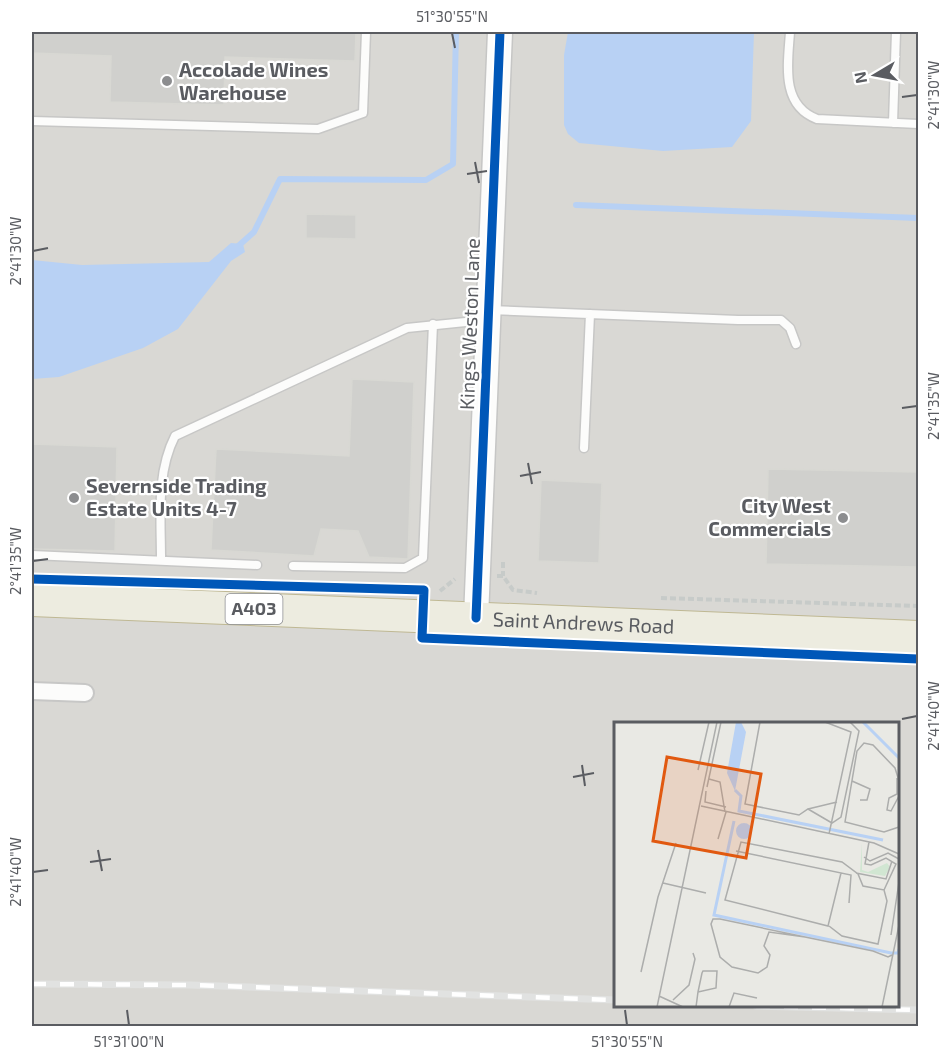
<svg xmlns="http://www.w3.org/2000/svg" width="950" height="1058" font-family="'Exo 2',sans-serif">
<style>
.industrial{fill:#d9d8d4;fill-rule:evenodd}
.water{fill:#b8d1f4}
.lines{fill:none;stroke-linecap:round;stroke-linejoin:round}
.stream{stroke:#b8d1f4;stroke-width:6}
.building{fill:#d0d0cd;stroke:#d8d8d3;stroke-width:1.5}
.lane-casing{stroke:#c7c7c6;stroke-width:11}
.street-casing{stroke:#c7c7c6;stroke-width:20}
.secondary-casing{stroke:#c6c6c5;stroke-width:27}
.highway-casing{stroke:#bfb893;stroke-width:34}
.path{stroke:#c7cbc9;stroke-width:4;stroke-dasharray:6 3;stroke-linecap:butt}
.lane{stroke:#fcfcfb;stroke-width:8}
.street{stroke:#fcfcfb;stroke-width:16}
.secondary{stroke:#fcfcfb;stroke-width:24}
.highway{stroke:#edece0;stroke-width:32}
.rail-casing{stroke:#e1e2e1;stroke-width:7}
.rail{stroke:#fff;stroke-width:4.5;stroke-dasharray:14;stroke-linecap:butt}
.cycleway-casing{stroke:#fff;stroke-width:13}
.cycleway{stroke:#0057b8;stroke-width:9}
.ticks{fill:none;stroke:#5a5c61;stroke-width:2}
.poi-dot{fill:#8c8d8f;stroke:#fff;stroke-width:2}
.labels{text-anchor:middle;stroke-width:4.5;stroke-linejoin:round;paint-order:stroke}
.shield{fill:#fff;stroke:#8c8d90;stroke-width:1.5}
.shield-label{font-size:18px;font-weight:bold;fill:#5a5c61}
.poi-label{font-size:20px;font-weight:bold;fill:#5a5c61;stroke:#fff;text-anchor:start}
.street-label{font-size:20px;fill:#5a5c61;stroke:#fff}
.inset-river{fill:none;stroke:#b8d1f4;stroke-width:3}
.inset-road{fill:none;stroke:#acadac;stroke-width:1.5}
.view{fill:#e15910;fill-opacity:0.15;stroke:#e15910;stroke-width:3}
.inset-edge{fill:none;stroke:#5a5c61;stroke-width:3}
.neatline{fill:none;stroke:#5a5c61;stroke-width:2}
.ticks-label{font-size:15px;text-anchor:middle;fill:#5a5c61}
</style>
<rect width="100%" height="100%" fill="#e9e9e4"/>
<path class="industrial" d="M32,32H918V1026H32ZM616,724H898V1006H616Z"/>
<path class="water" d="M568,32H754L751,121L732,147L663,151L579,143L568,134L564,125V55Z
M231,243L243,244L245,252L231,261L178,329L143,348L59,377L32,379V260L82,265L209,262Z"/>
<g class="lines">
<path class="stream" d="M576,205L918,218
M236,248L254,232L280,179L426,180L453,164L456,32"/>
</g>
<path class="building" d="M32,32H356L355,61L225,57L224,105L110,102L111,56L32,53Z
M306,214L356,215V239L306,238Z
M352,379L414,382L408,559L369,557L358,531L321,529L314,556L211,550L216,449L349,456Z
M32,444L117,447L115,551L32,549Z
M768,469L918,472V567L766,564Z
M541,480L602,483L599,563L538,561Z"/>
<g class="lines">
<g class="lane-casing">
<path id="lane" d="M790,32C788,63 780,105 817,119L918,124
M32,121L318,129L363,113L366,32
M893,123L896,32
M489,310L738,320H781L790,328L796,344
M584,448L590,314
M32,555L257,565
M161,559C161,518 156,473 175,436L407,328L485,320
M293,566L405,568L423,558L433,324"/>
</g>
<g class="street-casing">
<path id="street" d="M32,691L85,693"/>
</g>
<g class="secondary-casing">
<path id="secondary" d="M476,618L500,32"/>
</g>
<g class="highway-casing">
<g id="highway">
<path id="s1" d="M32,600L918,637"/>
</g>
</g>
<path class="path" d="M503,562V576
M497,576H503L513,590L537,593
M440,591L455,579
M661,598L918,606"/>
<use href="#lane" class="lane"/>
<use href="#street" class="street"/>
<use href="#secondary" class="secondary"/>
<use href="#highway" class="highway"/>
<g class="rail-casing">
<path id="rail" d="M32,984L191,985L616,1000
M756,1006L918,1010"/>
</g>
<use href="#rail" class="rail"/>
<g class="cycleway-casing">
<path id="cycleway" d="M32,579L424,590L422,638L918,659
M476,618L500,32"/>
</g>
<use href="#cycleway" class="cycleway"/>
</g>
<path class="ticks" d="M452,33L455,48M902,97L917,95M475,162L479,183M467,174L487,171M33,251L48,248M902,408L917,406M528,463L532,484M520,476L541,472M33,561L48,559M902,719L917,716M582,765L585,786M573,777L594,773M98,850L102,871M90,862L111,859M33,872L48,870M127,1010L129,1025M625,1010L627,1025"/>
<g class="poi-dot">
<circle cx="167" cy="81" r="6"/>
<circle cx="74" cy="498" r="6"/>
<circle cx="843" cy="518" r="6"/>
</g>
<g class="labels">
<rect class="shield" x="225.5" y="594" width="57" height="30" rx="4.5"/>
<g class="shield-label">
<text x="254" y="615">A403</text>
</g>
<g class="poi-label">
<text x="179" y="77">Accolade Wines<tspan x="179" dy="23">Warehouse</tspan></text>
<text x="86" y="493">Severnside Trading<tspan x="86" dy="23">Estate Units 4-7</tspan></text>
<text x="831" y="513" text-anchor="end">City West<tspan x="831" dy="23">Commercials</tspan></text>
</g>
<g class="street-label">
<text transform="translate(470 324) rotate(-88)" y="7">Kings Weston Lane</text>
<text dy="7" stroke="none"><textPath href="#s1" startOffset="552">Saint Andrews Road</textPath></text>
</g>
</g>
<g transform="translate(614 722)">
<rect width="285" height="285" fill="#e9e9e4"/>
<path d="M248,121V148L254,150L273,141L276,145L271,154L246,150Z" fill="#d1e6d2"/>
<path d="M122,0H127L132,10L121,69L113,51ZM122 109a8 8 0 1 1 16 0a8 8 0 1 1-16 0Z" fill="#b8d1f4"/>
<path class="inset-river" d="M249,0L285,36M121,68L127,74L125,89L269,118M120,99L100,193L277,231H284L285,227"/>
<path class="inset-road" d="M146,0L131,82L185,93L194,87L218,101L227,95L245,9L236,0M211,0L237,10L215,112M84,48L95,0M283,56V72L275,76L273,88L277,89L285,74M95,57L106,60L111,90M238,59L256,67L253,78H246M285,59L281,46L259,23L250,21L243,29L231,100L270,110L285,105M93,65L107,0M92,69L91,80L112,85M87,84L260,121L285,132M194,87L223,80M104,117L112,90M122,129L237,153L235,181M250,135L256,139L274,131L285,137M227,151L214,204L111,178L127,120L228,140L244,152L249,164L270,168L282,142L272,136L257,143L251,142L255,120M242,151L272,157L278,139M49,161L92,171M215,204L228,214L264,222L273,179L270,168M277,213L285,160M191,215L155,210L150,224L156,233L153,245L144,251L118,245L106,235L97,202L99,197H106L191,215L259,229L274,235L278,233M27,250L44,175L62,121M45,274L69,285M59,278L75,263L81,237L79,231M43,285L103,0M82,285L84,270L88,251L89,249H103L102,266L84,270M115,285L120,271L143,276M268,285L285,203"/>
<path class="view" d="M53,35L147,52L132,136L39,119Z"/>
<rect width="285" height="285" class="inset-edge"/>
</g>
<rect width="950" height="1058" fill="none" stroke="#ffffff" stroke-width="66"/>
<g transform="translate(875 75) rotate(260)" stroke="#ffffff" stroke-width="4.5" paint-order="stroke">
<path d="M0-4.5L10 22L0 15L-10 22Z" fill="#5a5c61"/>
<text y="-9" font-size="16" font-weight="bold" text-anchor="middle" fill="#5a5c61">N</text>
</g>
<rect x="33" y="33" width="884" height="992" class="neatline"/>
<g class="ticks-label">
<text x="452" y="22">51°30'55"N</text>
<text transform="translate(934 95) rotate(-90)" y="5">2°41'30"W</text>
<text transform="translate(16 251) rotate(-90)" y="5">2°41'30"W</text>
<text transform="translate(934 406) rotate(-90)" y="5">2°41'35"W</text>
<text transform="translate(16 561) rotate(-90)" y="5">2°41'35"W</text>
<text transform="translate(934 716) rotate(-90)" y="5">2°41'40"W</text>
<text transform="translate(16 872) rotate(-90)" y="5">2°41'40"W</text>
<text x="129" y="1047">51°31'00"N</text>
<text x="627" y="1047">51°30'55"N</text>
</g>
</svg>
